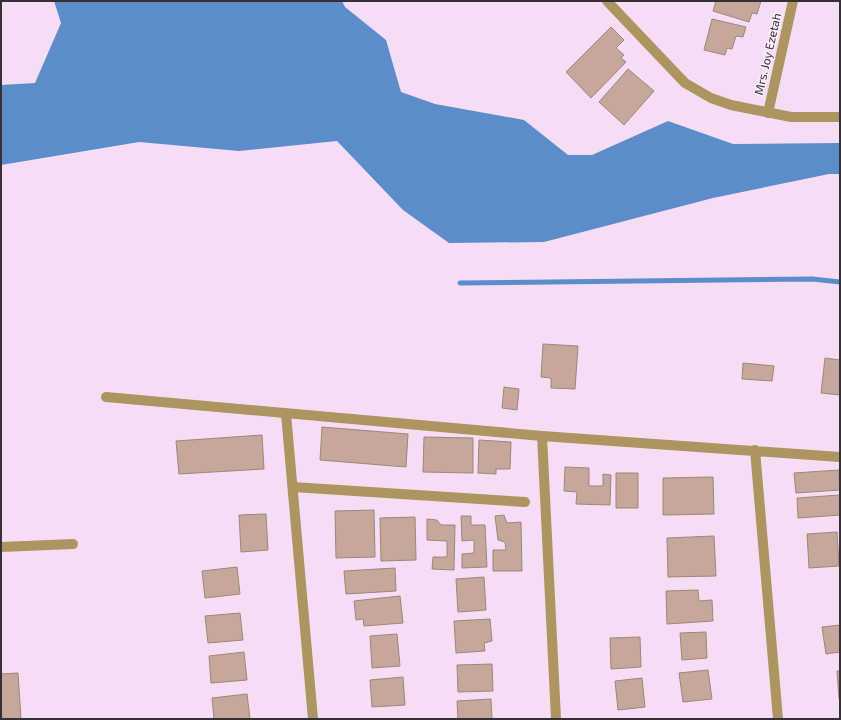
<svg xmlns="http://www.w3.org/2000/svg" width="841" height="720" font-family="'Exo 2',sans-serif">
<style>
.water{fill:#5c8cc9}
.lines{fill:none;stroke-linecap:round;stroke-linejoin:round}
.stream{stroke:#5c8cc9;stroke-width:5}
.building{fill:#c5a79b;stroke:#a18479}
.minor{stroke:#ac9561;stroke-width:10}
.labels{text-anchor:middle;stroke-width:3;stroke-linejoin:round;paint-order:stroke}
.street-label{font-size:12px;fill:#372f37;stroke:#fdeffc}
</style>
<rect width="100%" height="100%" fill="#f5def5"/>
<path class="water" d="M54,1H342L345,7L386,40L401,92L435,104L524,120L568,155H592L668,121L733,144L840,143V174H829L713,198L544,242L449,243L403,210L337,141L239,151L139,142L1,165V85L35,83L61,23Z"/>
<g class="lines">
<path class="stream" d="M460,283L812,279L840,282"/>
</g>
<path class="building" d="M716,1H761L757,14L752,13L749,22L713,11Z
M712,19L746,27L743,37L736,36L732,49L727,48L725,55L704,50Z
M611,27L624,40L616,48L624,55L621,58L626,62L591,98L566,72Z
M628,69L654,91L624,125L599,102Z
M543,344L578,346L575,389L551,388V378L541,377Z
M825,358L840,360V395L821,393Z
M743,363L774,366L772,381L742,379Z
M504,387L519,389L517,410L502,408Z
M322,427L408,434L406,467L320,460Z
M262,435L264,469L179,474L176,441Z
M424,437L473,438V473L423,472Z
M479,440L511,442L510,469H496V474L478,473Z
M565,467L589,468V486H603V474L611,475L610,505L576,504L577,492L564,491Z
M839,470L840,490L796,493L794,473Z
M616,473H638V508H616Z
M713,477L714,514L663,515V478Z
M840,495V515L798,518L797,498Z
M374,510L375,557L336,558L335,511Z
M266,514L268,550L241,552L239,515Z
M504,515L507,523L521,522L522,571H493V550H506L505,542L498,540L495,516Z
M461,516H471V525H485L487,567L462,568V554L474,553V540L462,541Z
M415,517L416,560L381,561L380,518Z
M427,519L437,520L441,525H455L454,570L432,569L433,557H447V541L427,540Z
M837,532L839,566L809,568L807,534Z
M714,536L716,576L668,577L667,538Z
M237,567L240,594L205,598L202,571Z
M395,568L396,591L346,594L344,571Z
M484,577L486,610L458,612L456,579Z
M698,590L699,601L712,600L713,621L667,624L666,591Z
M400,596L403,623L364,626L363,619L356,620L354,601Z
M240,613L243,640L208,643L205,616Z
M490,619L492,641L484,643L485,651L456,653L454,621Z
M840,625V652L826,654L822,627Z
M706,632L707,658L682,660L680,633Z
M397,634L400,666L372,668L370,636Z
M640,637L641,667L611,669L610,638Z
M244,652L247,680L211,683L209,656Z
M492,664L493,691L458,692L457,665Z
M708,670L712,699L683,702L679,673Z
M837,671H840V699H839Z
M18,673L21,719H1V674Z
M403,677L405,705L372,707L370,680Z
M642,678L645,707L618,710L615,681Z
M247,694L250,719H214L212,698Z
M491,699L492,719H458L457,701Z"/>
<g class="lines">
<path class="minor" d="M607,1L685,83L711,98L731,105L791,117H840
M768,113L793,1
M106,397L542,436L840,457
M286,414L313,719
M542,436L556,719
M755,450L778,719
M293,487L525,502
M1,547L73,544"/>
</g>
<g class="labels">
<g class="street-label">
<text transform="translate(768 54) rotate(-77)" y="4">Mrs. Joy Ezetah</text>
</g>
</g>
<rect width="841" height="720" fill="none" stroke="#372f37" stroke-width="4"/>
</svg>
